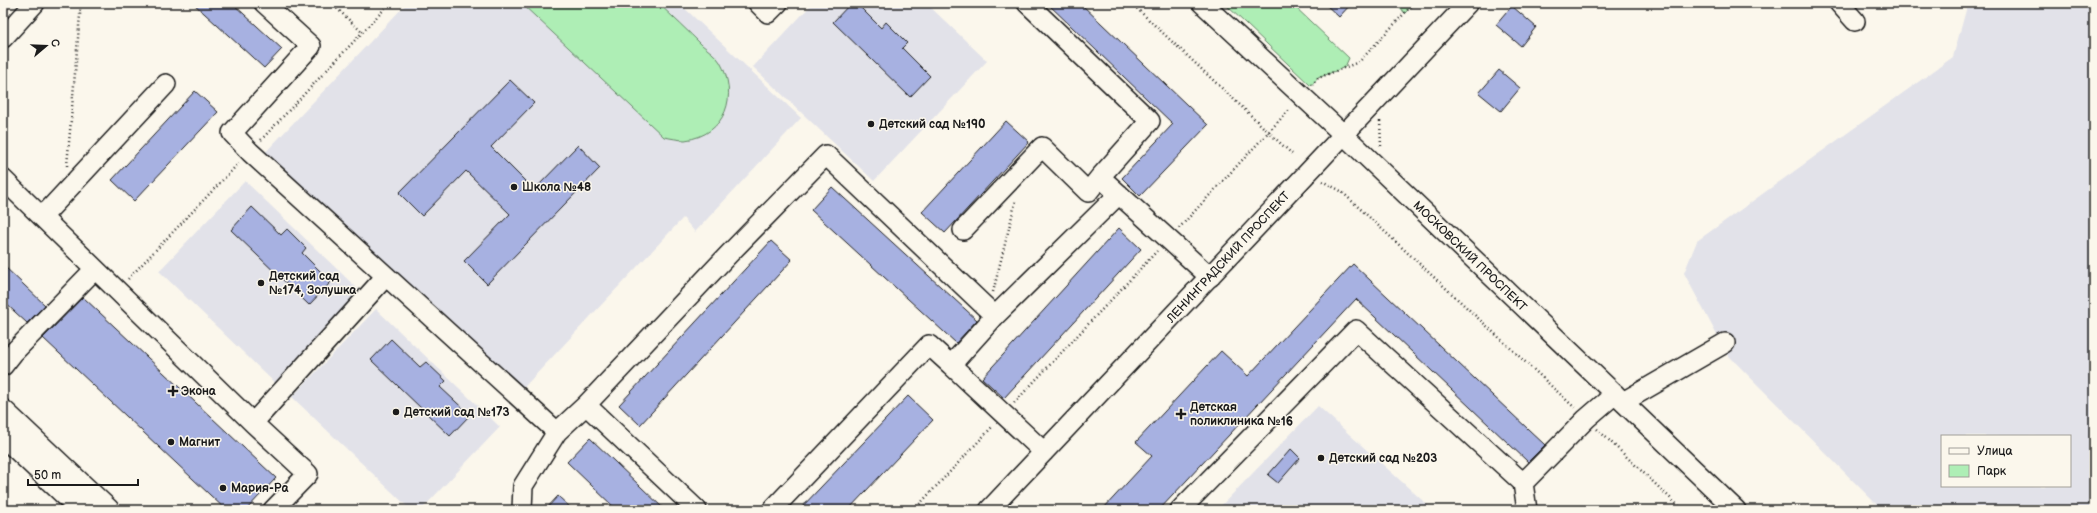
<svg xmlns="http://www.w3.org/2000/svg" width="2097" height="513" font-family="'Balsamiq Sans',sans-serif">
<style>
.built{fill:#e2e2e9;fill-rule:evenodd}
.green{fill:#aeeeb5;stroke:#658568}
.building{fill:#a7b1e1;stroke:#1c1c1c}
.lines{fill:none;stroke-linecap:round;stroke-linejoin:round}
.minor-casing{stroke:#1c1c1c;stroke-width:22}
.major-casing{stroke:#1c1c1c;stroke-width:25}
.path{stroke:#1c1c1c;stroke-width:2.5;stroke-dasharray:1 3;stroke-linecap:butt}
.minor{stroke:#fbf7ec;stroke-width:19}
.major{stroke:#fbf7ec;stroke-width:22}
.poi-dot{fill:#1c1c1c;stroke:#fbf7ec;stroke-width:1.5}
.labels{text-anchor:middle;stroke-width:3;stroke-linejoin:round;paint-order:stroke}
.poi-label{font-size:12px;font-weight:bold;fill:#1c1c1c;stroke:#fbf7ec;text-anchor:start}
.street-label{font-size:12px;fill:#1c1c1c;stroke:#fbf7ec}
</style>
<rect width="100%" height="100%" fill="#fbf7ec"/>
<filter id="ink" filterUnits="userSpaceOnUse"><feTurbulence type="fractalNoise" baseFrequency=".025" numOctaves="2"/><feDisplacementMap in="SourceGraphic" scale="8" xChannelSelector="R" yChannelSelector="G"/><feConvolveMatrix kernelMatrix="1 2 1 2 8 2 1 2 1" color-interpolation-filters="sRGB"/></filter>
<g filter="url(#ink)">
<path class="built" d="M407,3H679L801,118L695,232L683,218L512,400L261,157Z
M813,3H926L987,61L874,181L753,67Z
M1968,3H2094V510H1882L1727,354L1684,273L1697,241L1953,57ZM1942,436H2070V486H1942Z
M245,181L363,294L276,384L159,271Z
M376,309L500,427L421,510H411L292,397Z
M1318,406L1433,510H1217Z"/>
<path class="green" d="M521,3H658C673,17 688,31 702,45C708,50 716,55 720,62C739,95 726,135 685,140C679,140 670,138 664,137Z
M1224,3H1291L1349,58L1345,67L1318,78L1311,86Z
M1394,3H1414L1405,13Z"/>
<path class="building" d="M193,3H232L282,49L264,68Z
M851,3H856L881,28L886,22L907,43L902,48L930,76L910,97L833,22Z
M1047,3H1080L1208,125L1140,196L1122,178L1173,124Z
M1324,3H1352L1339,17Z
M1512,6L1536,27L1521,46L1496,25Z
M1499,70L1520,88L1501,111L1479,93Z
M510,80L534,103L491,147L534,190L578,145L600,168L487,284L464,261L510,214L466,171L422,216L399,193Z
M195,91L218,112L134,201L112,180Z
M1006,121L1029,142L945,233L922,212Z
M832,187L977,320L956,343L811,210Z
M252,207L281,235L287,229L306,248L302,253L331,282L309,305L231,230Z
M1119,228L1141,249L1004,398L982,378Z
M771,241L792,260L640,425L619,405Z
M1353,264L1545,445L1528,462L1356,299L1159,510H1102L1152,456L1136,442L1221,351L1248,376Z
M3,265L45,305L27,323L3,301Z
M83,297L276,478L246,510H226L43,338Z
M391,339L420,367L426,362L446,381L440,387L470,415L450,436L371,360Z
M908,396L933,420L848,510H799Z
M590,438L665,510H617L567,462Z
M1291,449L1300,458L1278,483L1268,475Z
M558,496L573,510H545Z"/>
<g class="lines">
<g class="minor-casing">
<path id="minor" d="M264,3L311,46L232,133L250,152L557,432L586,405L697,510
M758,3L768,13L778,3
M1027,3L1150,121L1100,177L1210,277
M1202,3L1344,135L1736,510
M1839,3L1855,21
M3,38L35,3
M3,179L253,423L386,276
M43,216L166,84
M963,230L1042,147L1088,192L1100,177
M995,316L1119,194
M3,366L14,352L95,269
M1623,402L1725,343
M586,405L729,254L826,155L995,316L951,365L1044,452
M253,423L308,474L273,510
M1523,483L1586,419L1615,394
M522,510L523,486L557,432
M772,510L929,345L951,365
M989,510L1468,3
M1180,510L1356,330L1523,483L1527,510"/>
</g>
<g class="major-casing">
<path id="major" d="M3,411L108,510
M3,435L82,510"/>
</g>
<path class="path" d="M331,3L362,32
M1131,3L1292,154
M1312,85L1318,78L1359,62L1414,3
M1380,121L1381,146
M261,140L390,3
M67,166L81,3
M1322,181L1341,191L1575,408
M1179,228L1289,110
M128,279L239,163
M993,292L1016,200
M1014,403L1157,251
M1597,429L1683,510
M3,502L11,510
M914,510L993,426"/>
<use href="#minor" class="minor"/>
<use href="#major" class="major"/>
</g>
</g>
<g class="poi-dot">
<circle cx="871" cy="124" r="4"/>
<circle cx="514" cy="187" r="4"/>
<circle cx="261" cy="283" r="4"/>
<path d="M171 385h4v4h4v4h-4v4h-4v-4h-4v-4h4z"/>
<circle cx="396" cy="412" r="4"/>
<path d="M1179 408h4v4h4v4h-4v4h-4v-4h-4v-4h4z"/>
<circle cx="171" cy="442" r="4"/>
<circle cx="1321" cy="458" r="4"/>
<circle cx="223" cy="488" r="4"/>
</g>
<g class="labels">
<g class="poi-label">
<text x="879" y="128">Детский сад №190</text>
<text x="522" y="191">Школа №48</text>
<text x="269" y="280">Детский сад<tspan x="269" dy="14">№174, Золушка</tspan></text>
<text x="181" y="395">Экона</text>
<text x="1190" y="411">Детская<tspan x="1190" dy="14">поликлиника №16</tspan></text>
<text x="404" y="416">Детский сад №173</text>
<text x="179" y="446">Магнит</text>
<text x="1329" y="462">Детский сад №203</text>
<text x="231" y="492">Мария-Ра</text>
</g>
<g class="street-label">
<text transform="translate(1470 256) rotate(44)" y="4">МОСКОВСКИЙ ПРОСПЕКТ</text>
<text transform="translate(1228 257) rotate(-47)" y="4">ЛЕНИНГРАДСКИЙ ПРОСПЕКТ</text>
</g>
</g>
<rect width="2097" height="513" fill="none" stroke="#fbf7ec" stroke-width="16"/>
<rect x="8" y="8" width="2081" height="497" fill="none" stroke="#1c1c1c" stroke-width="1.5" filter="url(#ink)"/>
<rect x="1941" y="435" width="130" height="52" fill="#fbf7ec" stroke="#a29f99"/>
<rect x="1949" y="448" width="20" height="6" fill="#fbf7ec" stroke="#a29f99"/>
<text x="1977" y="455" font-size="12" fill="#1c1c1c">Улица</text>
<rect x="1949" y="465" width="20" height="12" fill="#aeeeb5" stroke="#a29f99"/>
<text x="1977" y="475" font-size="12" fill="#1c1c1c">Парк</text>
<g transform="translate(46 46) rotate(71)" stroke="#fbf7ec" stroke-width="3" paint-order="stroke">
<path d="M0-3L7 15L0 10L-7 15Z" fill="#1c1c1c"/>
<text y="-6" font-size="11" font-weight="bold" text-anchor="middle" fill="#1c1c1c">С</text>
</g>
<path d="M28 479v6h110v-6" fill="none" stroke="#1c1c1c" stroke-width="2"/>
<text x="34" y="479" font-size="12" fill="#1c1c1c" stroke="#fbf7ec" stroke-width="3" paint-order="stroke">50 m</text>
</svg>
